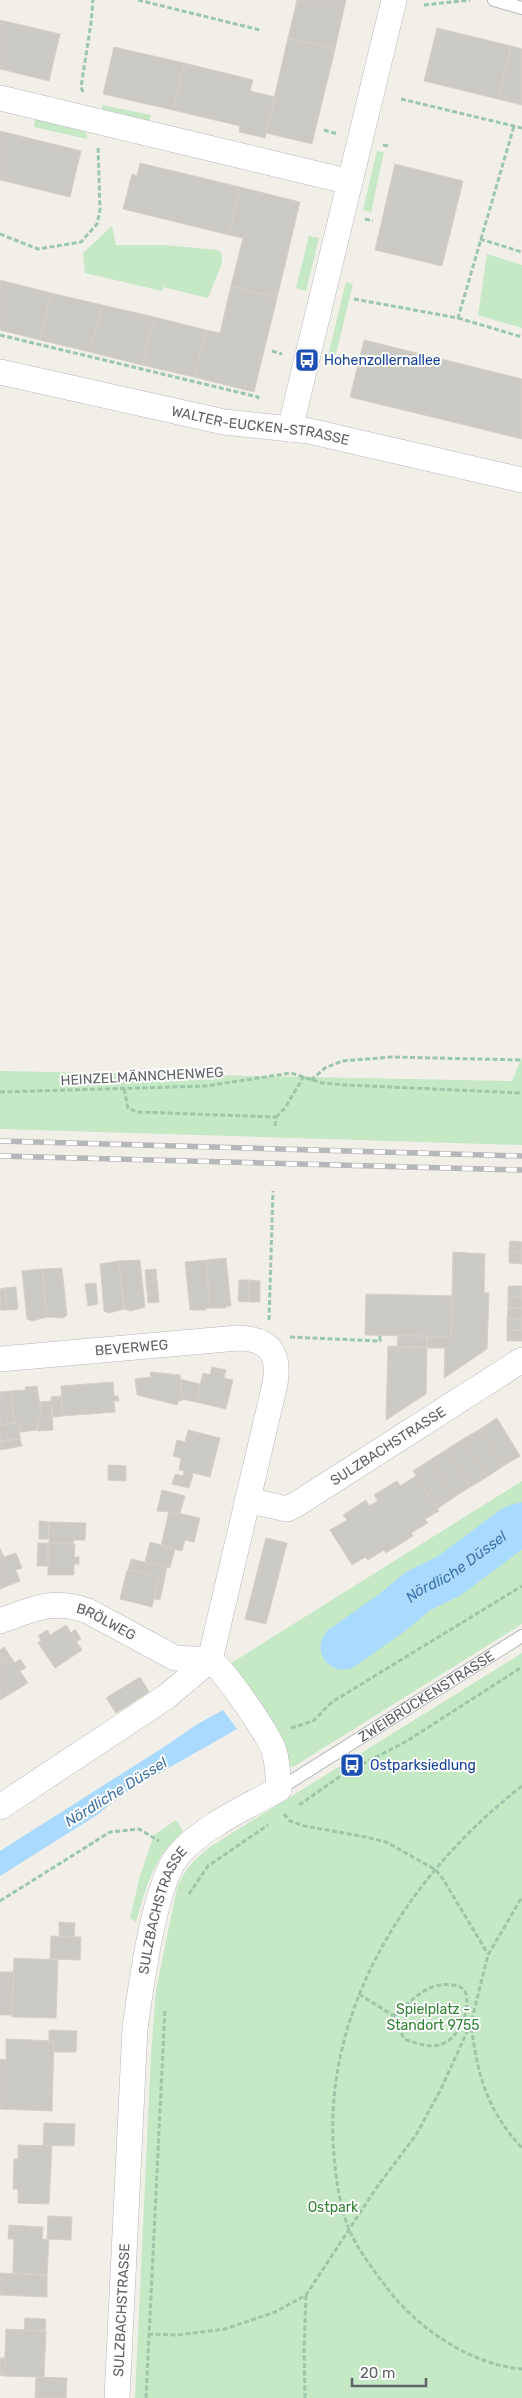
<svg xmlns="http://www.w3.org/2000/svg" width="522" height="2398" font-family="Rubik,sans-serif">
<style>
.green{fill:#c5e8c5}
.water{fill:#aadaff}
.lines{fill:none;stroke-linecap:round;stroke-linejoin:round}
.river{stroke:#aadaff;stroke-width:45}
.building{fill:#cccac5;stroke:#d6d1c6}
.lane-casing{stroke:#b5b8bc;stroke-width:14}
.street-casing{stroke:#b5b8bc;stroke-width:26}
.path{stroke:#9cc7a9;stroke-width:3;stroke-dasharray:5 2.5;stroke-linecap:butt}
.lane{stroke:#fff;stroke-width:12}
.street{stroke:#fff;stroke-width:25}
.rail-casing{stroke:#b6b7b8;stroke-width:5.5}
.rail{stroke:#fff;stroke-width:4;stroke-dasharray:11;stroke-linecap:butt}
.labels{text-anchor:middle;stroke-width:4;stroke-linejoin:round;paint-order:stroke}
.transit-label{font-size:14px;fill:#164399;stroke:#fff;text-anchor:start}
.street-label{font-size:14px;fill:#5f6368;stroke:#fff}
.park-label{font-size:14px;fill:#348238;stroke:#fff}
.water-label{font-size:15px;font-style:italic;fill:#4174aa;stroke:#fff}
</style>
<rect width="100%" height="100%" fill="#f1efe8"/>
<path class="green" d="M102,105L151,115L149,123L102,112Z
M35,119L86,131L87,139L34,127Z
M377,151L384,152L371,212L363,210Z
M112,226L116,245H164L218,250L222,254V263L208,298L163,287L162,291L85,273L83,253Z
M309,236L319,238L306,291L296,288Z
M487,254L522,265V328L478,315Z
M346,282L353,284L333,366L326,364Z
M522,1057V1145L0,1129V1071L512,1081Z
M522,1481V1624L293,1767H286L228,1665Z
M522,1653V2398H135L151,2054L156,1990L177,1888C187,1866 194,1859 213,1845Z
M176,1820L183,1831C177,1838 170,1845 164,1852C149,1873 143,1898 136,1922L130,1918L140,1876L154,1835Z"/>
<path class="water" d="M223,1710L237,1729L123,1794L97,1815L0,1876V1851L164,1747L196,1725Z"/>
<g class="lines">
<path class="river" id="s1" d="M343,1647L393,1612L418,1591L449,1576L512,1529L522,1525"/>
</g>
<path class="building" d="M297,0H346L335,49L288,38Z
M0,20L60,34L49,81L0,69Z
M437,28L511,46L498,99L424,81Z
M288,38L335,49L312,144L266,133Z
M511,46L522,49V105L498,99Z
M114,47L184,63L173,110L103,94Z
M184,63L253,80L250,91L275,97L265,138L239,132L240,126L173,110Z
M0,131L81,151L70,197L0,180Z
M140,163L240,187L229,235L123,209L132,174L137,176Z
M395,164L463,181L442,266L375,250Z
M240,187L300,202L277,298L231,286L243,238L229,235Z
M0,280L51,293L40,340L0,330Z
M231,286L277,298L254,392L194,377L206,330L220,333Z
M51,293L102,305L90,352L40,340Z
M102,305L154,317L142,365L90,352Z
M154,317L206,330L194,377L142,365Z
M364,340L522,379V439L350,397Z
M510,1241L522,1242V1253L509,1252Z
M453,1252L485,1254L484,1293H489L487,1349L444,1378L445,1348H427V1336L451,1337Z
M509,1252L522,1253V1264L509,1263Z
M226,1258L231,1306H226V1308H210L206,1260Z
M140,1260L145,1307L130,1311L124,1309L119,1261Z
M206,1260L210,1308H206V1310H190L185,1262Z
M119,1261L124,1309L109,1313L104,1311L100,1264Z
M62,1268L67,1315L63,1318L47,1317L42,1269Z
M42,1269L47,1317L32,1321L27,1319L22,1271Z
M156,1269L157,1280L146,1281L145,1270Z
M157,1280L159,1302L148,1303L146,1281Z
M239,1280H249V1302L238,1301Z
M249,1280L260,1281V1302H249Z
M96,1283L98,1304L88,1306L85,1284Z
M508,1286H522V1297H508Z
M16,1287L18,1309L7,1310L5,1288Z
M5,1288L7,1310H0V1289Z
M366,1294L453,1296L451,1337L365,1335Z
M508,1297H522V1308H508Z
M508,1308H522V1319H507Z
M507,1319H522V1330H507Z
M507,1330H522V1341H507Z
M398,1335L427,1336V1348L397,1347Z
M388,1346L427,1347L426,1394L386,1420Z
M212,1367L226,1370L224,1378L233,1380L226,1409L196,1402L203,1373L210,1375Z
M150,1372L180,1375L182,1401H179L177,1405L137,1395L135,1379L151,1377Z
M180,1379L200,1384L196,1402L182,1399Z
M113,1382L114,1396H118L119,1401H114L115,1412L63,1416L61,1386Z
M37,1386L42,1419L37,1420V1430L20,1432L19,1423H14L11,1391L26,1390L25,1387Z
M11,1391L14,1423L0,1425V1392Z
M61,1396L63,1416L53,1417L51,1397Z
M51,1401L53,1430L38,1431L37,1420L42,1419L40,1402Z
M497,1418L520,1456L503,1466L480,1429Z
M19,1423L20,1439L0,1441V1425Z
M480,1429L503,1466L487,1477L463,1439Z
M188,1430L220,1438L210,1477L193,1473L192,1478L183,1476L184,1471L179,1470L181,1458L173,1456L177,1440L185,1442Z
M19,1435L22,1446L0,1450V1441L20,1439Z
M463,1439L487,1477L470,1487L446,1450Z
M446,1450L470,1487L453,1498L430,1460Z
M430,1460L453,1498L437,1509L413,1471Z
M108,1465L126,1466V1481L108,1480Z
M175,1474L192,1478L189,1488L172,1484Z
M416,1476L439,1511L425,1519L428,1523L411,1533L413,1536L386,1553L384,1550L368,1560L365,1557L352,1565L330,1530L347,1520L343,1515L366,1500L369,1506L378,1501L374,1495L397,1481L400,1486Z
M162,1490L185,1496L180,1513L157,1511Z
M169,1511L200,1518L194,1542L185,1540L182,1551L161,1546Z
M39,1521L49,1522L48,1539H39Z
M49,1522L86,1523L85,1540H74L73,1544L49,1543Z
M266,1538L287,1543L266,1624L245,1619Z
M150,1542L175,1549L170,1568L145,1562Z
M38,1543H48V1566H37Z
M48,1543L75,1544L74,1557H79V1564H74V1575H48Z
M0,1548L4,1557L16,1553L22,1568L16,1570L20,1581L0,1589Z
M131,1559L167,1567L163,1586L157,1585L159,1577L128,1570Z
M127,1570L159,1577L152,1607L120,1599Z
M157,1585L163,1586L160,1600L154,1599Z
M66,1625L82,1650L55,1668L38,1643L41,1640L38,1636L47,1630L50,1635Z
M75,1629L81,1639L76,1642L71,1633Z
M4,1647L10,1656L0,1662V1650Z
M10,1656L15,1663L20,1659L26,1668L20,1671L28,1683L0,1700V1662Z
M140,1677L149,1692L116,1713L106,1698Z
M59,1922L75,1923L74,1937L59,1936Z
M51,1936L81,1937L80,1960L50,1959Z
M14,1958L58,1960L56,2018L12,2017Z
M0,1972H14L12,2015H0Z
M49,2030L77,2031L76,2052H54V2041H49Z
M6,2039L54,2041L52,2111L0,2109V2059L6,2060Z
M44,2123L75,2124L74,2146L43,2145Z
M18,2145L52,2146L49,2204L18,2203V2189H13L14,2159H18Z
M48,2216L72,2217L71,2240L47,2239Z
M9,2225L43,2227L42,2239L49,2240L47,2275L13,2273L14,2239H8Z
M0,2273L47,2275V2297L0,2295Z
M25,2318L46,2319L45,2331L24,2330Z
M6,2329L46,2331L44,2377L4,2376Z
M0,2358H5L4,2376L0,2375Z
M36,2377L67,2378L66,2398H35Z"/>
<g class="lines">
<g class="lane-casing">
<g id="lane">
<path d="M494,0L522,8"/>
<path id="s2" d="M279,1789L522,1636"/>
</g>
</g>
<g class="street-casing">
<g id="street">
<path d="M0,98L350,182"/>
<path id="s3" d="M0,372L224,422L309,431L522,480"/>
<path d="M290,429L394,0"/>
<path id="s4" d="M0,1359L238,1338C270,1339 280,1353 275,1384L210,1660"/>
<path id="s5" d="M247,1500L287,1509L297,1504L522,1360"/>
<path id="s6" d="M0,1621C33,1609 53,1598 88,1611L175,1658L210,1660"/>
<path d="M0,1807L166,1697L210,1660"/>
<path id="s7" d="M117,2398L135,2028C141,1988 154,1881 180,1853C204,1826 247,1807 279,1789C278,1777 278,1763 274,1751C269,1735 223,1668 210,1660"/>
</g>
</g>
<path class="path" d="M138,0L260,30
M424,5L470,0
M83,92L81,87L91,23L93,0
M401,99L522,128
M324,130L338,134
M383,145L390,146
M365,219L373,221
M0,234L38,249L81,242L97,224L100,210L98,146
M480,239L522,252
M354,299L458,318L514,126
M458,318L522,337
M0,335L258,397L257,401
M272,351L282,354
M311,1080L325,1068L342,1061L392,1057L522,1060
M124,1089L128,1108L137,1112L276,1117L275,1126
M0,1092L206,1086L291,1073L322,1083L346,1085L522,1093
M276,1117L285,1108L304,1076
M269,1320L273,1191
M290,1337L380,1341V1335
M291,1728L313,1721L332,1702L522,1586
M522,1786C413,1871 327,2000 333,2142C335,2170 338,2201 348,2227C357,2249 373,2269 387,2288C417,2328 471,2365 522,2369
M299,1805L345,1773L407,1741L522,1667
M284,1814L290,1821L304,1826L361,1836L386,1842L436,1870L443,1879L488,1954
M189,1894L208,1866L268,1825
M0,1901L110,1832L139,1829L159,1841
M359,1994L394,2016L404,2039C433,2050 448,2050 464,2021L471,2023C477,2074 486,2109 522,2148
M394,2016C413,2000 427,1981 454,1985C473,1988 466,2007 464,2021
M148,2334L178,2335L225,2329L275,2312L306,2295L377,2187L416,2135L441,2089L471,2023L488,1955L522,1897
M146,2398L165,2009
M305,2398L304,2352L306,2295"/>
<use href="#lane" class="lane"/>
<use href="#street" class="street"/>
<g class="rail-casing">
<path id="rail" d="M0,1141L522,1156
M0,1156L522,1170"/>
</g>
<use href="#rail" class="rail"/>
</g>
<defs>
<g id="bus-square" transform="scale(1.25)"><rect x="-9" y="-9" width="18" height="18" rx="4" fill="#1a4fb4" stroke="#fff"/><path d="M-5-6H5V4H4V6H2V4H-2V6H-4V4H-5ZM-3.5-4V0h7V-4ZM-3.5 1.2v1.5H-2V1.2ZM2 1.2v1.5H3.5V1.2Z" fill="#fff"/></g>
</defs>
<g fill-rule="evenodd">
<use href="#bus-square" x="307" y="360"/>
<use href="#bus-square" x="352" y="1765"/>
</g>
<g class="labels">
<g class="transit-label">
<text x="324" y="365">Hohenzollernallee</text>
<text x="370" y="1770">Ostparksiedlung</text>
</g>
<g class="street-label">
<text dy="5" stroke="none"><textPath href="#s3" startOffset="266">WALTER-EUCKEN-STRASSE</textPath></text>
<text transform="translate(142 1076) rotate(-3)" y="5">HEINZELMÄNNCHENWEG</text>
<text dy="5" stroke="none"><textPath href="#s4" startOffset="132">BEVERWEG</textPath></text>
<text dy="5" stroke="none"><textPath href="#s5" startOffset="160">SULZBACHSTRASSE</textPath></text>
<text dy="5" stroke="none"><textPath href="#s6" startOffset="112">BRÖLWEG</textPath></text>
<text dy="5" stroke="none"><textPath href="#s2" startOffset="174">ZWEIBRÜCKENSTRASSE</textPath></text>
<text dy="5" stroke="none"><textPath href="#s7" startOffset="492">SULZBACHSTRASSE</textPath></text>
<text dy="5" stroke="none"><textPath href="#s7" startOffset="88">SULZBACHSTRASSE</textPath></text>
</g>
<g class="park-label">
<text x="433" y="2014">Spielplatz -<tspan x="433" dy="16">Standort 9755</tspan></text>
<text x="333" y="2212">Ostpark</text>
</g>
<g class="water-label">
<text dy="5" stroke="none"><textPath href="#s1" startOffset="139">Nördliche Düssel</textPath></text>
<text transform="translate(116 1792) rotate(-32)" y="5">Nördliche Düssel</text>
</g>
</g>
<path d="M352 2378v8h74v-8" fill="none" stroke="#5f6368" stroke-width="2.5"/>
<text x="360" y="2378" font-size="15" fill="#5f6368" stroke="#ffffff" stroke-width="4" paint-order="stroke">20 m</text>
</svg>
